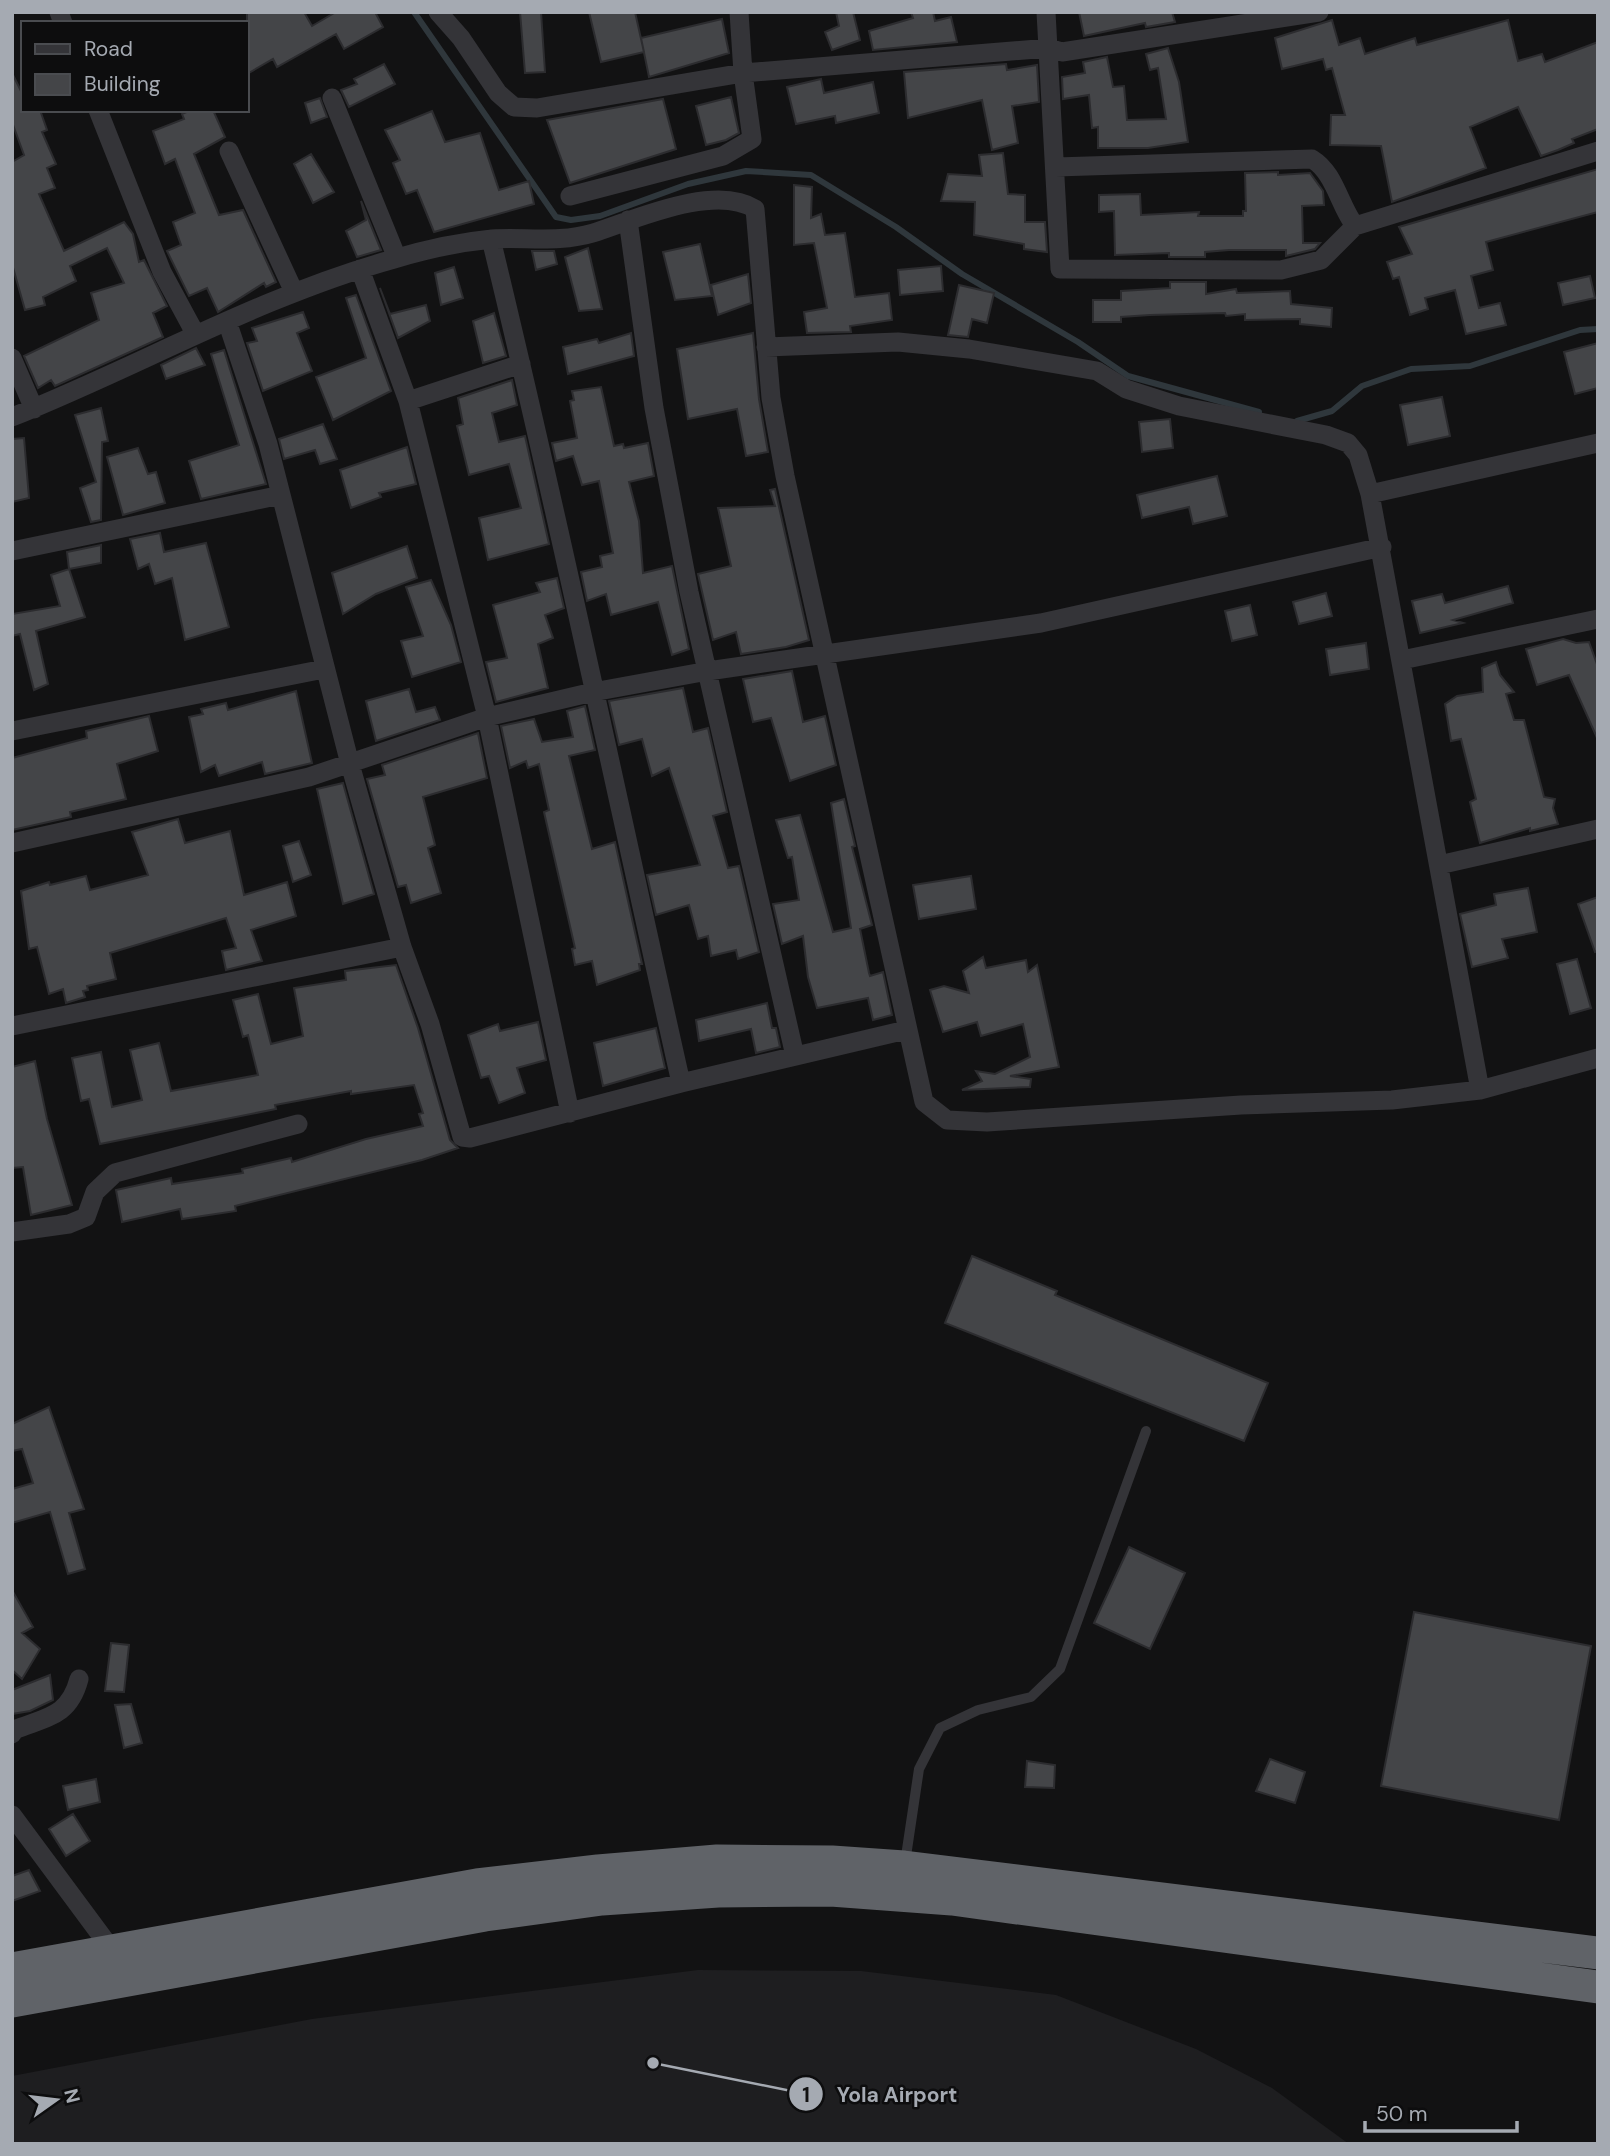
<svg xmlns="http://www.w3.org/2000/svg" width="1610" height="2156" font-family="'DM Sans',sans-serif">
<style>
.built{fill:#1e1e20}
.lines{fill:none;stroke-linecap:round;stroke-linejoin:round}
.stream{stroke:#2f373c;stroke-width:6}
.building{fill:#444548;stroke:#2c2c2f;stroke-width:2}
.lane{stroke:#343438;stroke-width:10}
.street{stroke:#343438;stroke-width:19}
.highway{stroke:#606368;stroke-width:33}
.leader{fill:none;stroke:#a5aab2;stroke-width:2.5}
.callout-dot{fill:#a5aab2;stroke:#0d0d0e;stroke-width:2.5}
.mark-label{font-size:21px;text-anchor:middle;font-weight:bold;fill:#111}
.callout-label{font-size:21px;text-anchor:middle;font-weight:bold;fill:#a5aab2;stroke:#0d0d0e;stroke-width:5;stroke-linejoin:round;paint-order:stroke}
</style>
<rect width="100%" height="100%" fill="#121213"/>
<path class="built" d="M698,1970L861,1971L1056,1995L1196,2049L1272,2088L1349,2144H12V2076L312,2019Z"/>
<g class="lines">
<path class="stream" d="M414,12L556,217L571,220L600,216L688,184L746,171L811,175L896,227L962,274L1078,342L1128,376L1259,412
M1297,421L1332,411L1362,386L1411,369L1470,366L1580,330L1598,329"/>
</g>
<path class="building" d="M247,12H304L312,26L336,12H375L383,27L344,49L336,34L277,67L273,59L247,74Z
M520,12H541L545,72L525,73Z
M589,12H635L644,52L601,62Z
M836,12H853L860,40L832,50L825,32L839,26Z
M911,12H933L935,21L951,17L957,42L873,50L869,31L913,18Z
M1079,12H1172L1175,22L1146,27L1145,23L1084,36Z
M722,19L729,53L649,77L641,38Z
M1332,20L1339,45L1360,38L1365,54L1415,38L1417,45L1508,20L1518,61L1542,54L1545,62L1598,42V129L1572,139L1574,143L1558,150L1541,156L1518,107L1470,127L1486,168L1392,202L1381,146L1330,145L1331,115H1345L1332,68L1326,70L1323,59L1282,69L1275,38Z
M1168,48L1179,82L1188,142L1148,148H1098V127L1092,128L1089,95L1063,99L1062,77L1085,73L1083,62L1107,57L1113,87L1124,86L1127,120L1166,119L1158,68L1150,70L1146,54Z
M384,64L395,84L349,107L341,90L357,84L354,79Z
M1006,64L1007,70L1037,65L1039,102L1012,106L1018,143L992,150L982,100L908,118L904,72Z
M12,73L23,95V110H40L47,130L42,132L56,164L47,168L55,188L39,194L64,251L124,222L133,234L139,262L144,260L167,306L153,313L163,337L55,386L51,380L38,388L24,356L99,320L91,293L124,283L107,248L70,266L76,281L43,297L45,305L25,310L12,264V162L24,155L12,122Z
M821,79L824,93L873,82L879,113L836,123L835,116L796,124L787,87Z
M731,97L739,133L726,140L706,145L696,106Z
M320,98L327,117L311,123L305,103Z
M663,99L676,149L570,183L547,120Z
M191,110H213L225,137L194,154L219,215L243,210L276,282L266,287L264,283L218,312L207,288L189,296L167,251L181,245L173,222L195,213L175,159L165,164L153,131L184,119L182,114Z
M432,111L445,142L480,133L499,190L529,181L534,204L434,232L417,190L406,194L393,163L400,160L385,130Z
M1003,153L1008,194L1025,195V222H1045L1047,252L1024,249V244L974,235L975,202L941,201L948,174L982,176L979,155Z
M311,154L334,192L313,203L294,164Z
M1598,169V212L1486,242L1493,270L1471,276L1479,308L1500,303L1506,325L1466,334L1455,290L1425,298L1428,309L1410,315L1399,277L1393,279L1387,262L1412,254L1399,227Z
M1278,172V175L1310,173L1323,191L1324,205L1302,206L1303,243H1320L1315,249L1286,256V250H1229L1205,252V257H1169V253L1115,255L1114,211L1099,212V195L1140,194L1141,215L1199,212L1198,216H1243V211H1246L1245,173Z
M794,185L812,187L811,218L821,214L825,235L845,233L855,297L889,293L892,320L850,326L851,332L807,333L804,312L827,308L814,243L794,245Z
M361,201L381,250L357,257L346,231L366,220Z
M700,244L712,296L675,300L663,252Z
M588,248L602,309L579,311L565,257Z
M532,251H554L557,264L536,270Z
M941,266L943,291L900,295L898,270Z
M454,267L463,298L441,305L435,273Z
M748,274L751,303L718,315L711,285Z
M1590,276L1595,298L1563,305L1558,283Z
M1170,282H1206V294L1236,289L1237,293L1290,291L1291,304L1332,308L1331,327L1300,324V319L1245,320V314L1226,316L1225,313L1150,315L1121,317V322H1093V300H1121V291L1170,288Z
M959,285L994,293L987,323L972,319L968,337L948,335Z
M380,288L390,314L426,305L430,321L398,338Z
M356,295L391,391L333,420L316,377L366,358L346,298Z
M303,312L309,328L297,333L312,371L263,391L247,343L257,341L252,328Z
M494,313L506,356L483,363L473,321Z
M631,333L634,356L568,374L563,347L597,339L599,343Z
M753,333L759,399L768,452L746,456L737,409L688,419L677,349Z
M1598,343V388L1575,394L1564,352Z
M196,348L205,365L166,379L161,365Z
M224,350L266,484L201,499L189,461L239,445L211,354Z
M512,380L517,405L492,413L499,442L525,436L549,544L488,560L479,518L521,508L509,464L469,475L457,426L463,424L458,398Z
M601,387L614,446L623,444L624,448L648,443L654,476L629,482L639,521L643,573L672,566L689,649L672,655L658,602L611,615L606,594L587,601L581,572L602,567L600,556L613,553L599,481L582,485L573,456L556,461L552,443L577,438L570,401L574,400L572,391Z
M1442,397L1450,436L1408,445L1400,405Z
M101,408L108,441L102,442L101,520L91,522L80,488L96,482L75,415Z
M1170,419L1173,448L1142,452L1139,422Z
M323,424L337,459L320,464L315,450L284,459L279,439Z
M24,438L29,498L12,502V439Z
M407,447L416,484L379,493L381,497L351,508L340,470Z
M138,448L148,474L156,472L165,503L123,515L107,457Z
M1217,476L1227,516L1193,524L1189,507L1142,518L1137,495Z
M775,489L809,640L786,647L741,654L736,632L713,640L698,574L731,566L718,508L775,506L770,490Z
M160,533L164,552L206,543L229,627L185,640L172,578L155,584L149,564L138,569L130,539Z
M101,545V563L69,569L67,552Z
M407,546L417,578L376,594L343,614L332,573Z
M69,569L85,617L36,631L48,684L34,690L20,634L12,636V614L60,606L51,575Z
M557,578L564,608L545,615L553,638L538,644L548,688L496,702L486,662L507,658L493,605L540,592L536,583Z
M431,580L451,625L461,662L412,677L401,641L423,636L406,587Z
M1508,586L1513,603L1453,620L1463,623L1420,633L1412,601L1442,594L1445,603Z
M1326,593L1332,616L1299,624L1293,602Z
M1250,605L1257,635L1232,641L1225,611Z
M1563,639L1576,643L1589,642L1598,667V740L1569,675L1537,685L1526,649Z
M1366,643L1369,669L1330,675L1326,649Z
M1496,662L1500,675L1514,692L1506,694L1514,720H1524L1544,797L1555,799L1553,808L1558,824L1530,831V828L1480,843L1470,802L1476,799L1461,739L1451,741L1445,704L1457,696L1483,692L1482,668Z
M792,671L803,722L825,716L836,765L790,781L771,718L753,722L743,679Z
M683,688L693,732L708,728L727,812L713,816L728,868L739,866L759,952L738,959L736,950L711,956L708,936L698,939L689,905L656,915L647,875L700,865L669,768L652,776L642,739L619,745L609,701Z
M409,689L416,712L435,707L440,720L376,741L366,701Z
M296,691L312,763L265,774L262,762L219,776L215,765L201,772L189,717L203,714L201,709L226,703L228,710Z
M585,706L595,750L569,756L592,849L615,842L642,964H639L640,970L597,985L592,961L575,965L572,949L575,948L544,812L549,810L539,764L528,768L526,761L510,768L501,726L534,719L542,742L573,737L567,711Z
M149,716L158,751L117,764L126,799L70,812L71,817L12,830V758L87,738L86,731Z
M478,733L487,778L423,797L435,845L428,848L441,893L411,903L406,885L398,887L367,779L385,775L382,765Z
M343,783L374,894L343,904L317,789Z
M844,799L855,846L852,847L872,925L860,929L869,973L870,976L883,972L892,1015L873,1020L868,998L817,1008L808,977L803,936L782,944L773,904L799,900L792,857L788,858L776,820L800,815L833,932L851,928L831,803Z
M178,819L185,843L230,831L244,895L287,882L296,916L251,930L262,961L226,970L222,951L236,948L226,918L110,953L116,979L87,986L88,990L83,991L85,997L66,1003L63,989L49,994L37,947L29,949L21,891L49,882L50,885L86,876L90,890L148,875L132,832Z
M299,841L311,875L293,882L283,846Z
M971,876L976,909L919,919L913,885Z
M1528,888L1537,932L1502,939L1508,958L1472,967L1460,914L1496,905L1494,894Z
M1598,897V951L1595,952L1578,904Z
M983,957L986,968L1026,960L1028,972L1037,965L1059,1067L1010,1076L1031,1079L1030,1087L962,1090L982,1081L976,1071L995,1074L1030,1057L1023,1024L981,1036L977,1022L943,1032L930,990L944,986L969,993L963,971Z
M1577,959L1591,1008L1570,1014L1557,964Z
M396,965L418,1028L450,1140L458,1148L422,1160L235,1206L236,1211L182,1219L180,1209L122,1222L116,1190L171,1178L172,1184L243,1173L242,1169L291,1158L292,1162L366,1139L423,1126L419,1114L423,1113L414,1085L351,1094V1091L275,1105L276,1109L100,1144L89,1099L81,1101L72,1058L101,1052L112,1107L142,1100L130,1050L159,1043L171,1091L258,1075L248,1035L243,1037L233,1000L258,994L271,1044L303,1036L294,988L346,980L345,971Z
M767,1003L772,1028H776L780,1047L756,1053L751,1029L699,1041L696,1020Z
M538,1022L546,1060L517,1068L525,1093L499,1103L489,1076L481,1078L468,1035L498,1024L500,1031Z
M656,1028L665,1068L603,1086L594,1043Z
M35,1061L47,1119L72,1205L31,1215L23,1167L12,1168V1067Z
M972,1256L1057,1291L1055,1295L1268,1383L1244,1441L945,1323Z
M49,1407L84,1509L69,1513L85,1569L68,1574L50,1512L12,1523V1489L33,1483L22,1449L12,1451V1424Z
M1129,1547L1185,1573L1150,1649L1094,1623Z
M12,1590L33,1627L22,1633L40,1649L22,1679L12,1670Z
M1414,1612L1591,1646L1559,1820L1381,1786Z
M111,1643L129,1645L124,1692L105,1691Z
M50,1675L53,1700L30,1711L12,1714V1690Z
M131,1704L142,1743L124,1748L115,1705Z
M1270,1759L1305,1772L1295,1803L1256,1791Z
M1027,1761L1055,1765L1054,1788L1025,1787Z
M96,1779L100,1802L68,1810L63,1786Z
M73,1814L90,1841L66,1856L49,1829Z
M29,1870L40,1891L12,1901V1876Z"/>
<g class="lines">
<path class="lane" d="M905,1863L919,1769L940,1728L978,1710L1031,1697L1060,1669L1146,1431"/>
<path class="street" d="M59,12L63,23
M438,12L461,38L498,93L514,107L537,108L743,73L1049,48L1062,52L1319,12
M1046,12L1060,269L1281,270L1321,260L1355,226L1598,151
M332,98L397,258
M98,110L162,272L196,335
M229,151L294,292
M1056,167L1312,159C1335,173 1339,205 1355,226
M570,196L723,156L752,139L743,73L739,12
M628,220L654,408L689,592L795,1056
M491,239C559,520 618,802 681,1083
M360,269L408,401L521,364
M227,321L268,444L350,764L402,947L430,1024L462,1137L470,1138L681,1083L906,1030
M766,347L898,342L969,349L1097,371L1126,389L1179,406L1326,435L1348,443L1358,455L1370,494L1480,1090
M12,358L34,409
M408,401L487,717L570,1113
M12,417C140,366 260,296 394,259C424,250 461,242 492,239C526,237 560,243 593,233C634,220 715,183 755,209L771,398L785,476L924,1102L947,1120L987,1122L1241,1105L1392,1100L1480,1090L1598,1058
M1370,494L1598,443
M12,551L281,495
M1402,660L1598,619
M12,731L324,669
M12,843L309,777L487,717L593,692L708,671L1041,623L1382,547
M1439,865L1598,829
M12,1026L402,947
M12,1232L69,1224L86,1217L95,1192L115,1173L298,1124
M12,1734L14,1730C46,1717 69,1717 79,1679
M12,1815L112,1950"/>
<path class="highway" d="M12,1969L477,1885L598,1871L717,1861L832,1862L904,1867L1598,1953
M12,2001L485,1915L602,1899L718,1891L831,1890L952,1899L1598,1987"/>
</g>
<path class="leader" d="M653 2063L806 2094"/>
<g class="callout-dot">
<circle cx="653" cy="2063" r="7"/>
<circle cx="806" cy="2094" r="18"/>
</g>
<g class="mark-label">
<text x="806" y="2102">1</text>
</g>
<g class="callout-label">
<text x="897" y="2102">Yola Airport</text>
</g>
<rect width="1610" height="2156" fill="none" stroke="#a5aab2" stroke-width="28"/>
<rect x="21" y="21" width="228" height="91" fill="#0d0d0e" stroke="#4a4c50" stroke-width="2"/>
<rect x="35" y="44" width="35" height="10" fill="#343438" stroke="#4a4c50" stroke-width="2"/>
<text x="84" y="56" font-size="21" fill="#a5aab2">Road</text>
<rect x="35" y="74" width="35" height="21" fill="#444548" stroke="#4a4c50" stroke-width="2"/>
<text x="84" y="91" font-size="21" fill="#a5aab2">Building</text>
<g transform="translate(56 2100) rotate(76)" stroke="#0d0d0e" stroke-width="5" paint-order="stroke">
<path d="M0-5L12 26L0 18L-12 26Z" fill="#a5aab2"/>
<text y="-10" font-size="19" font-weight="bold" text-anchor="middle" fill="#a5aab2">N</text>
</g>
<path d="M1365 2121v10h152v-10" fill="none" stroke="#a5aab2" stroke-width="3.5"/>
<text x="1376" y="2121" font-size="21" fill="#a5aab2" stroke="#0d0d0e" stroke-width="5" paint-order="stroke">50 m</text>
</svg>
